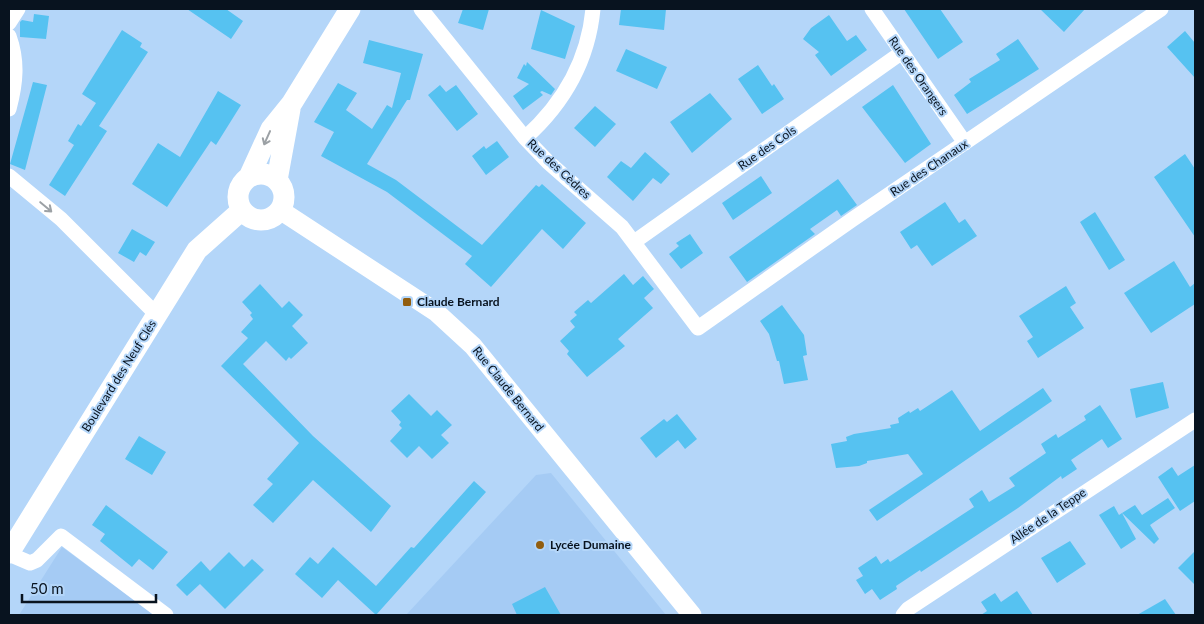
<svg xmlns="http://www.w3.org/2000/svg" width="1204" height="624" font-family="Lato,sans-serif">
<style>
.built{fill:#a5cbf4}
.building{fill:#56c2f1}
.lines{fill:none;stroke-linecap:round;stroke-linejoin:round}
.minor{stroke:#fff;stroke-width:15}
.tertiary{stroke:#fff;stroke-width:19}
.secondary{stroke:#fff;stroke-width:21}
.oneway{stroke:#9ca1a5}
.poi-dot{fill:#915d0f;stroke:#b4d6f9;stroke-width:2}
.labels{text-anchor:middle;stroke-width:4;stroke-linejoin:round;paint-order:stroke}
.street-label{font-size:12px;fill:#08131f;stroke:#b4d6f9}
.poi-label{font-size:12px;font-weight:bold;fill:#08131f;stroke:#b4d6f9;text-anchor:start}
</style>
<rect width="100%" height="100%" fill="#b4d6f9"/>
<path class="built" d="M551,473L666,615H406L536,475Z
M62,547L154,615H19Z"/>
<path class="building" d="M187,9H226L243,21L231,39Z
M463,9H489L483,30L458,23Z
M621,9H666L664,30L619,25Z
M904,9H940L963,42L938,59Z
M1040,9H1085L1064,32Z
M541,10L575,26L565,59L531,49Z
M34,14L49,16L46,39L20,37V22L22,20L33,22Z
M829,15L847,41L856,35L867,50L831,76L815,55L819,52L803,39L811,28Z
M122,30L142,43L140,47L148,52L99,126L107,131L65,196L49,185L74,145L68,141L78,124L81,126L96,103L82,94Z
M1185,31L1195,43V78L1167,47Z
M1018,39L1039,69L967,114L954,95L971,82L969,79L1000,60L996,54Z
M369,40L423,54L410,100H407L367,164L396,180L482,245L536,185L539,187L542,184L586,223L563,249L542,229L491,287L465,264L472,256L387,192L321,156L334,132L314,122L338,83L357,93L346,110L372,129L387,105L392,108L401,73L363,63Z
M626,49L667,67L657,89L616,71Z
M527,62L555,89L551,95L542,91L540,92L543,95L523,110L513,96L529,84L517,78L524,64L526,66Z
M758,65L772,86L774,84L784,99L762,114L738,79Z
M33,82L47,85L25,170L10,164Z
M440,85L446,92L456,85L478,114L457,131L428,95Z
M893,85L931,144L905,163L862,107Z
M218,91L241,105L216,145L211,141L167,207L132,184L158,143L180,157Z
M710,93L732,119L692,153L670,122Z
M595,106L616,124L595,147L574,128Z
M497,141L509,157L486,175L472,156L484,146L486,149Z
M645,152L670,174L661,184L653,178L633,201L607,177L621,161L631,168Z
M1185,154L1195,169V237L1154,177Z
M761,176L772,193L733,220L722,203Z
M838,179L857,205L841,216L837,210L810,229L815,234L747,282L729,257Z
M945,202L959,223L965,219L977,236L932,266L917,245L911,249L900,232Z
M1095,212L1125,260L1109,270L1080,222Z
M132,229L155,242L146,256L140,252L134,262L118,253Z
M690,234L703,253L681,269L669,254L679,246L676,243Z
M1174,261L1190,287L1195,283V304L1151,333L1124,293Z
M624,274L633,285L643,276L654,289L644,298L653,308L618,339L625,346L587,377L567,354L569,351L560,341L575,327L570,321L577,315L574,312L588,300L591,303Z
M260,284L282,308L289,301L303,315L292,326L308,343L291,359L289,357L286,361L266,341L243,364L313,436L391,506L371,532L313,480L273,523L253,505L273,484L267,479L299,443L221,366L248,338L241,332L253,319L250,315L252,313L242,302Z
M1066,286L1076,303L1070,307L1084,328L1038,358L1027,341L1033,337L1019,316Z
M782,305L804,335L807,355L803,356L808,380L784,384L779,361H777L769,334L760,321Z
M1163,382L1169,408L1136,418L1130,389Z
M1043,388L1052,401L877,521L869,510L923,474L908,454L867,461V463L859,466L836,468L831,444L847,441L846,437L854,434L891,428L890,425L899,423L898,418L909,411L910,413L918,408L920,411L952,390L980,431Z
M409,394L431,416L437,410L452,425L441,435L449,443L432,459L419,446L407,458L390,441L402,428L399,425L401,422L391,411Z
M1100,405L1122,439L1108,448L1102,439L1071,460L1077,469L1062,479L1061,476L1018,508L921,572L920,570L896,586L897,589L880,600L872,589L865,594L856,580L863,576L858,568L876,556L881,564L888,559L890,562L974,507L969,499L982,490L989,502L1015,486L1009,478L1046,453L1041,444L1056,434L1058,438L1086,420L1084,416Z
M677,414L697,439L685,449L678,440L656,458L640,438L664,419L667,422Z
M139,436L166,452L152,475L125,459Z
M1195,465V501L1180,511L1158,477L1172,467L1178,476Z
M474,481L486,492L376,615L338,580L322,598L295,574L310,557L318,564L333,547L376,586L411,547L414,548Z
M1168,498L1175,508L1150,525L1159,539L1154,544L1122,513L1135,505L1142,515Z
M106,505L168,552L153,570L139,559L132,567L100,541L105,534L92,525Z
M1114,506L1119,515L1122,513L1136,539L1121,549L1099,515Z
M1070,541L1086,564L1057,583L1041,558Z
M1195,551V585L1178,568Z
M229,552L244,567L252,559L264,570L225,609L200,584L187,596L176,585L201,561L210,571Z
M545,587L561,615H517L512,604Z
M1017,591L1033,615H981L987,611L981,602L995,593L1001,602Z
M1165,599L1176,615H1137Z"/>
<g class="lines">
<path class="minor" d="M421,9L525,138L548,162L622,227L698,328L853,219L1161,9
M872,9L965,143
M9,23L18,9
M9,36C18,61 16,83 9,109
M525,138C564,103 588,61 593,9
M9,176L61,219L157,315
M634,242L901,53
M9,554L30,563L37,560L61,536L166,615
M903,615L908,609L1195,420"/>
<path class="tertiary" d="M280,210L436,312L473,346L692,615"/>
<path class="secondary" d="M238 197a23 23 0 1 1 46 0a23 23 0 1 1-46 0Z
M249,177L271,129L292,103L350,9
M277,180L290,109
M9,553L197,250L242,210"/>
</g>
<defs><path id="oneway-shaft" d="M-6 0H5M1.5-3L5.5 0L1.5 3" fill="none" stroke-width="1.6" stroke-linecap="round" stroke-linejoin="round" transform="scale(1.25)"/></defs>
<g class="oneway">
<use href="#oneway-shaft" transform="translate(267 138) rotate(114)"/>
<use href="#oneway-shaft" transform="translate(46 207) rotate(40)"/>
</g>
<g class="poi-dot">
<rect x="402" y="297" width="10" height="10" rx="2.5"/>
<circle cx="540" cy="545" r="5"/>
</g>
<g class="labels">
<g class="street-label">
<text transform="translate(918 76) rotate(55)" y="4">Rue des Orangers</text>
<text transform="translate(767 148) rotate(-35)" y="4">Rue des Cols</text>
<text transform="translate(929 168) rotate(-34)" y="4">Rue des Chanaux</text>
<text transform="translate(559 169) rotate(43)" y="4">Rue des Cèdres</text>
<text transform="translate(119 376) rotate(-58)" y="4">Boulevard des Neuf Clés</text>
<text transform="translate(508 389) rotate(51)" y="4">Rue Claude Bernard</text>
<text transform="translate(1048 516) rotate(-34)" y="4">Allée de la Teppe</text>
</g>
<g class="poi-label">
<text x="417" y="306">Claude Bernard</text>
<text x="550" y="549">Lycée Dumaine</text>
</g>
</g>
<rect width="1204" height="624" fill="none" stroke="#08131f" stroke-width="20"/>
<path d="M22 594v8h134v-8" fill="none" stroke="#08131f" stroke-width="2.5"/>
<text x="30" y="594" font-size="15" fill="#08131f" stroke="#b4d6f9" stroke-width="4" paint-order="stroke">50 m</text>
</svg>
